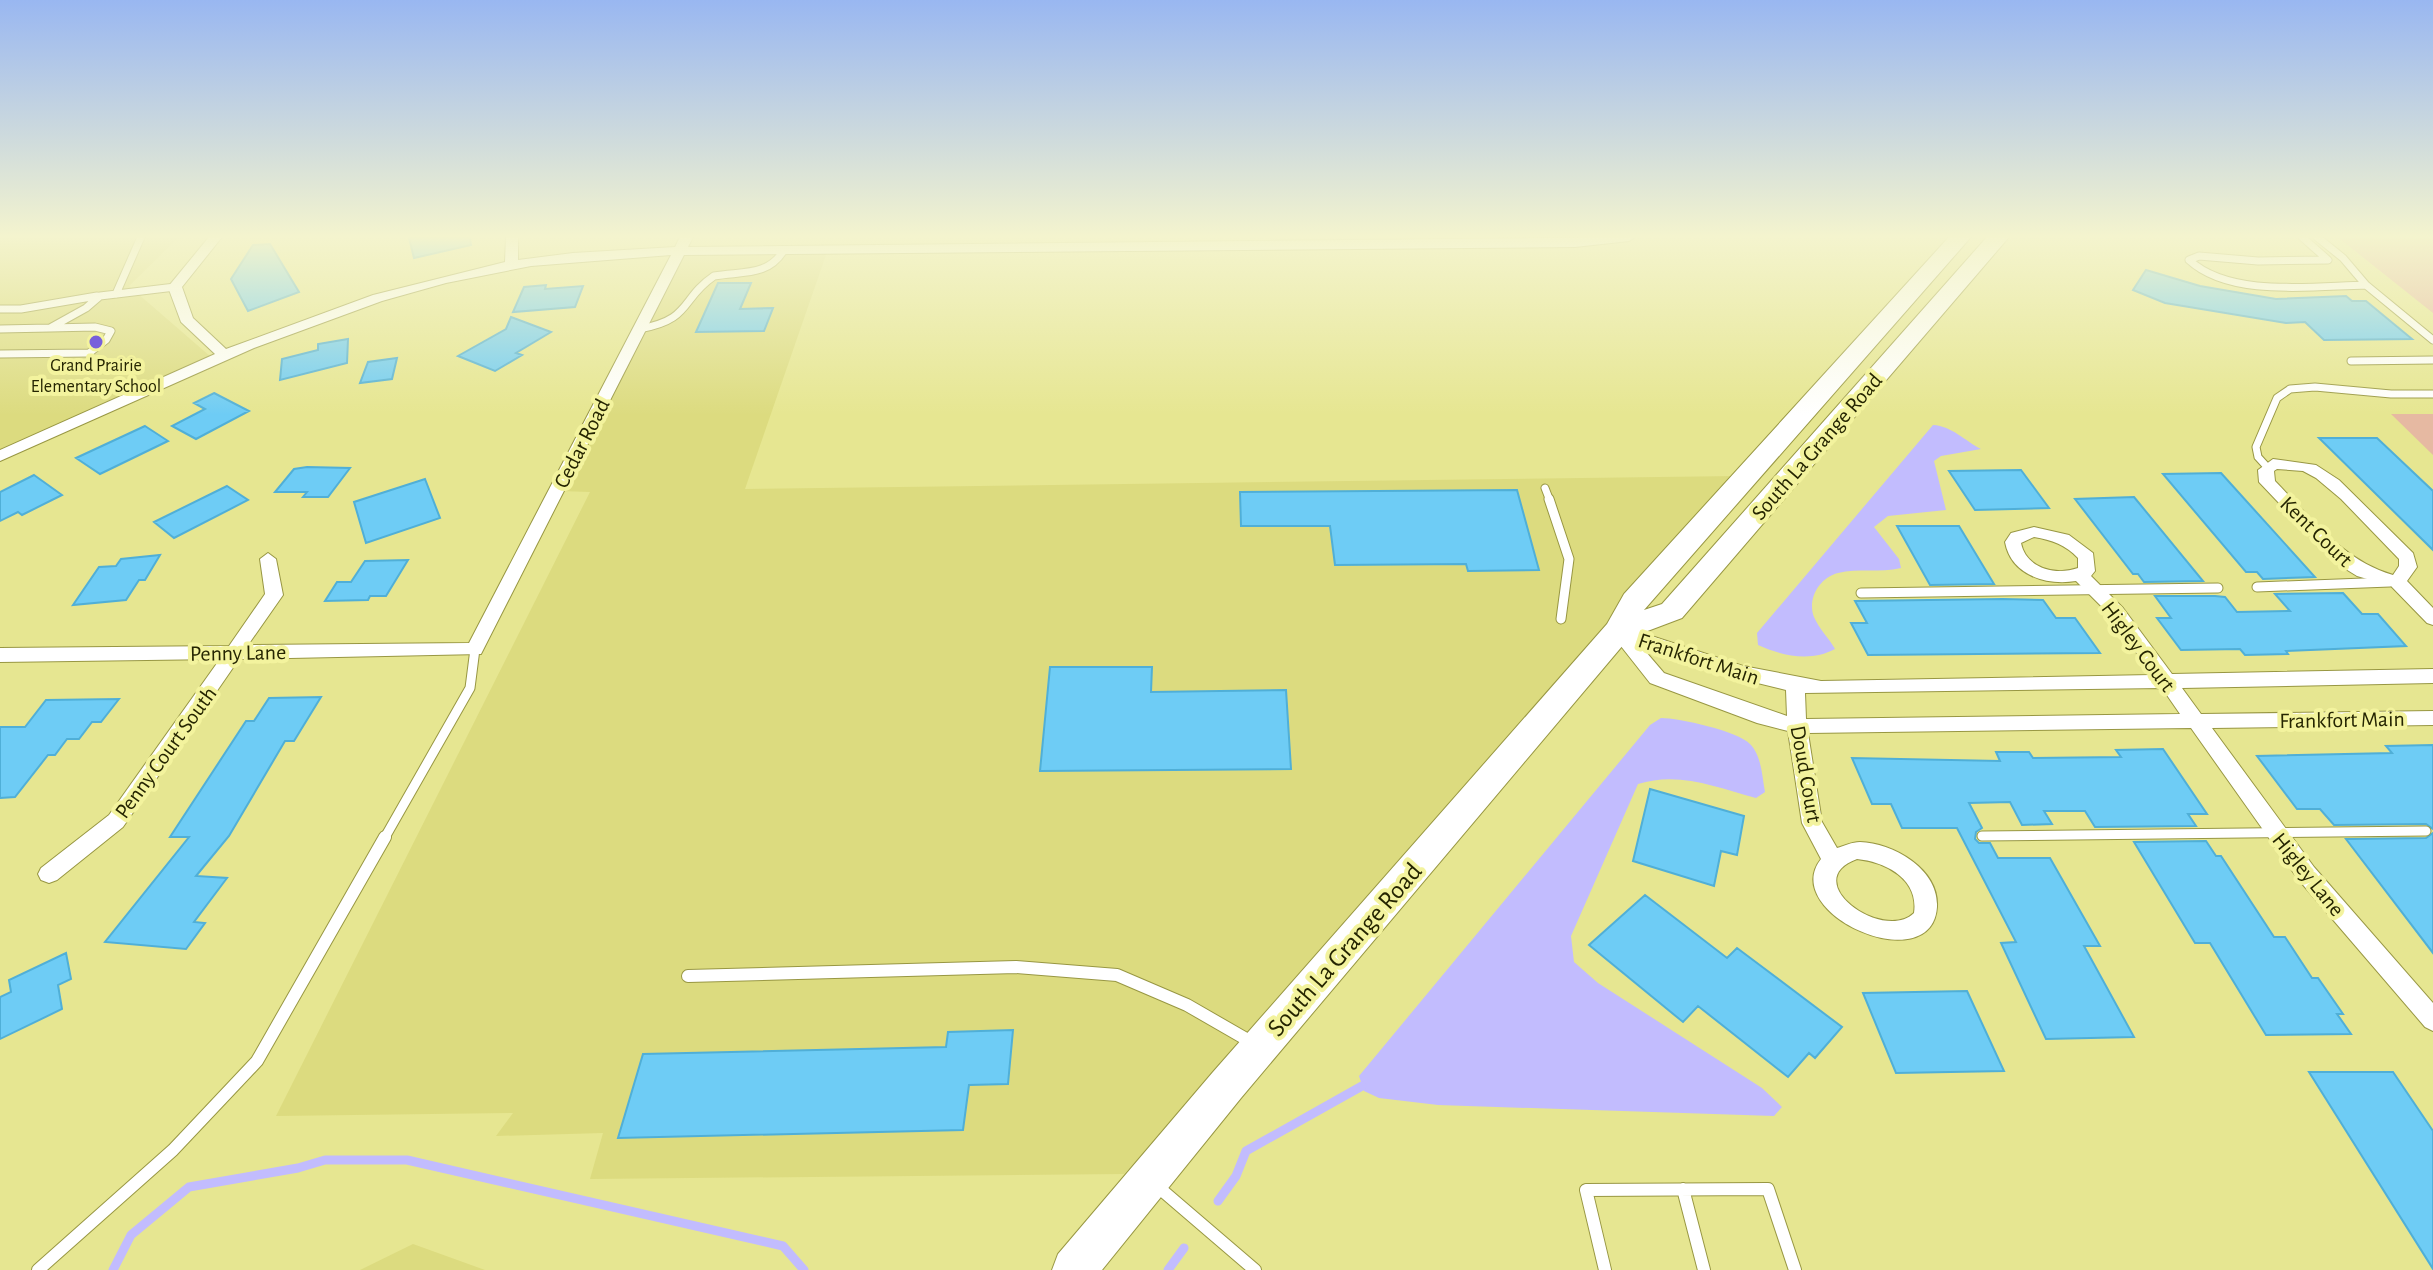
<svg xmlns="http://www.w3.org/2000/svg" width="2433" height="1270" font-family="'Alegreya Sans',sans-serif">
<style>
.built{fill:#dcdb7f}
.green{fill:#e6b9a2}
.water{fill:#c2bcfe}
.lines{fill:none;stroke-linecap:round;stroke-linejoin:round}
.stream{stroke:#c2bcfe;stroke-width:9}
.building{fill:#6eccf5;stroke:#50afd7;stroke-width:2}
.service-far2-casing{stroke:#989743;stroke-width:9}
.service-far1-casing{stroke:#989743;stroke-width:11}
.service-casing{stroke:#989743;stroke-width:14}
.minor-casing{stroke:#989743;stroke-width:2}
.primary-casing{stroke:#989743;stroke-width:2}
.service-far2{stroke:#fff;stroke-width:7}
.service-far1{stroke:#fff;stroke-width:9}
.service{stroke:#fff;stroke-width:12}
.minor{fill:#fff;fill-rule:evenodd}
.primary{fill:#fff;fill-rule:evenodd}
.poi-dot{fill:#7860db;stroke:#f3f39e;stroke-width:3}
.labels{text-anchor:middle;stroke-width:8;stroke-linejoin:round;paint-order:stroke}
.far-poi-label{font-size:18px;fill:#252501;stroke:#f3f39e}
.street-label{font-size:22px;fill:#252501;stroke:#f3f39e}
.near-street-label{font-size:26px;fill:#252501;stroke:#f3f39e}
</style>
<rect width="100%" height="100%" fill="#e6e691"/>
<path class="built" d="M0,237H179L129,286L211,357L0,450Z
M827,252L745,489L1737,476L1258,1033L1124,1174L590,1179L603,1133L496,1136L513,1113L276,1116L590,492L560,491L683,253Z
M413,1244L485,1270H360Z"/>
<path class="green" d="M2433,237V313L2340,239Z
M2391,414H2433V455Z"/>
<path class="water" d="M1933,425C1952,426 1965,441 1981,449L1941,456L1934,461L1946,510L1888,516L1874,527L1899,559L1901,568C1880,573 1858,568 1838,573C1819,578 1807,599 1814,617C1819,629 1829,638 1835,649C1811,662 1782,656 1758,645L1757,633Z
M1661,718C1679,718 1738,731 1750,744C1762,756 1762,777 1765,792L1756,798C1716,787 1678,771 1638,784L1571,936L1574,962L1598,983L1762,1088L1782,1107L1774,1116L1438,1105L1379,1098L1364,1091L1359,1076L1650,725Z"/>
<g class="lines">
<path class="stream" d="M1218,1201L1236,1176L1246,1151L1362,1086
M113,1270L131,1235L189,1187L298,1168L325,1160H407L783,1246L804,1270
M1168,1270L1184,1248"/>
</g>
<path class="building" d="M409,238H470L471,245L414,258Z
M270,244L299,292L248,311L231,279L253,245Z
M2146,270L2200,286L2276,299L2346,296L2352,301H2366L2412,339L2324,340L2305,322L2286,323L2165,303L2133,290Z
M718,283H751L740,309L773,308L764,331L696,332Z
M546,285L545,289L583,286L575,307L513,312L524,287Z
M511,317L551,332L516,353L522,355L495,371L458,356L506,329Z
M348,339L347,363L280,380L282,359L318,350V344Z
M397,358L392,379L360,383L368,362Z
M214,393L249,411L196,439L172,426L205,409L194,403Z
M145,426L168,441L100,474L76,458Z
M2319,438H2377L2433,491V550Z
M307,467L350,468L328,497H303L307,492H275L294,469Z
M2021,470L2049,508L1975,510L1949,471Z
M2221,473L2315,577L2263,579L2257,572H2246L2163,474Z
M34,475L62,495L22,515L18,512L0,521V492Z
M425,479L440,518L366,543L354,502Z
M227,486L248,500L174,538L154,522Z
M1517,490L1539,570L1468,571L1466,564L1335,565L1330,526H1241L1240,492Z
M2134,497L2203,581L2144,582L2138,574H2133L2075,499Z
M1897,526H1959L1994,584L1930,585Z
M160,555L145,580H139L126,600L73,605L99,567L116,566L121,559Z
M408,560L386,596H370L368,600L325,601L337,582H351L365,561Z
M2343,593L2362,614H2378L2406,646L2286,651L2288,654L2245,655L2240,649L2181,650L2157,618H2171L2155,596H2215L2225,597L2237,612L2290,611L2275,594Z
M2003,599L2043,600L2056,618H2075L2100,653L1868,655L1851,623H1867L1855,601Z
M1050,667H1152L1151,692L1286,690L1291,769L1040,771Z
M321,697L294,741H285L229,836L196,876L227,878L194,922L205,923L186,949L105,942L189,837H170L246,721H254L269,698Z
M119,699L101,722H92L79,739H67L55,755H48L15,797L0,798V727H25L46,700Z
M2433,745V829L2426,824L2334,825L2320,809H2297L2257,756L2392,753L2386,746Z
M2163,749L2207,814H2188L2196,826L2095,827L2085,811H2044L2052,824L2022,825L2010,802L1969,803L1982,828L1976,832L1975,839L1979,843H1990L1998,858H2050L2100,946H2084L2134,1037L2046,1039L2001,943L2016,942L1957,828H1902L1891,804H1872L1852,758L2000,761L1996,752H2029L2033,758L2121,757L2116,750Z
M1650,789L1744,816L1737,855L1721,851L1714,886L1633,861Z
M2433,833V953L2346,839L2426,838Z
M2206,841L2216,856H2221L2274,937H2285L2312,978H2318L2343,1014H2337L2351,1034L2266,1035L2210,943H2195L2134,842Z
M1645,895L1727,958L1737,948L1842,1027L1815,1058L1809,1053L1788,1077L1698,1006L1683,1022L1589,945Z
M66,953L71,979L58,985L62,1009L0,1039V997L11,992L9,980Z
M1967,991L2004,1071L1896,1073L1863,993Z
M1013,1030L1008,1084L969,1085L963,1130L618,1138L643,1054L946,1047L948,1032Z
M2309,1072H2393L2433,1131V1269Z"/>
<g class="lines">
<g class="service-far2-casing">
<path id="service-far2" d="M2302,237L2328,260L2258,261L2199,256L2189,260C2230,298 2313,286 2366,285L2343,258L2317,237
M2366,285L2433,340
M116,294L141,237
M0,309H21L97,296
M0,329L50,328L86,308L100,296L175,287
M639,329C692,320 680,299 714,276C741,271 768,277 784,250
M0,354L89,353L106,340L111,331L95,327L50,328
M2351,361L2433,360
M2268,468L2258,457L2256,447L2277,398L2290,389L2315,387L2391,394H2433
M1545,488L1550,501"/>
</g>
<g class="service-far1-casing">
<path id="service-far1" d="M1549,499L1569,559L1561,619
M2257,587L2390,582
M1861,593L2218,588
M1982,836L2426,831
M384,839L470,688L475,649"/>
</g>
<g class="service-casing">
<path id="service" d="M688,976L1016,967L1117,975L1187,1005L1253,1043
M1157,1186L1255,1270
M1683,1189L1704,1270
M38,1270L173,1150L257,1061L385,837
M1605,1270L1586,1190L1768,1189L1795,1270"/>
</g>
<g class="minor-casing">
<path id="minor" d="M209,237H222L182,287L193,318L226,349L373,295L505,262L506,237H518V260L573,253L675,247L680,237H693L688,247L1635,237L1629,241L1575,247L684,255L481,654L239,659L123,827L57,880L49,883L41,880L38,874L41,868L109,815L220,659L0,662V648L229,646L265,594L260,559L268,553L276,559L283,595L248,645L469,643L671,255L531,266L446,283L382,301L254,348L0,461V450L215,354L181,322L168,287Z
M2273,459L2316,465L2339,480L2413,553L2417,567L2407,581L2433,608V625L2427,623L2391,586L2357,576L2336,563L2259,482L2258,470ZM2277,469L2303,471L2316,478L2341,499L2399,559V566L2393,575C2342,560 2311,518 2275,481L2274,471Z
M2034,527L2069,535L2093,553L2095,571L2091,576L2123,608L2172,674L2433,669V683L2182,688L2201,714L2433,711V725L2212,728L2314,867L2433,1003V1031L2425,1027L2298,879L2191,728L1808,733L1822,822L1837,848C1844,846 1852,842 1860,842C1893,843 1939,869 1937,907C1932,981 1778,914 1821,859L1802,823L1788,731L1757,723L1650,683L1609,631L1618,625L1743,666L1821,681L2152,675L2111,616L2076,581C2046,586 2011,575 2005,542L2011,533ZM2034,537C2052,540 2066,545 2078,558V568C2055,576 2026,568 2021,543ZM1640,645L1737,678L1786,690L1787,716L1664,673ZM2162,688L2180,714L1806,719L1805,693ZM1857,859C1886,862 1919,879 1914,913C1883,943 1797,881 1857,859Z"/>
</g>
<g class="primary-casing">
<path id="primary" d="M1949,237H1971L1644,610L1662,604L1987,237H2009L1682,618L1629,638L1241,1098L1102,1270H1052L1058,1254L1213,1072L1607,624L1624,594Z"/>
</g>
<use href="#service-far2" class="service-far2"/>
<use href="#service-far1" class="service-far1"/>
<use href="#service" class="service"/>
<use href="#minor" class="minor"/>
<use href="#primary" class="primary"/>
</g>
<linearGradient id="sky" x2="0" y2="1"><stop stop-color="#99b7f1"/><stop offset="0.57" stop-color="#f4f4ce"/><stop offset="1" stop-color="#f4f4ce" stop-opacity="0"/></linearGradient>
<rect width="2433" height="415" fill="url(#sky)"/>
<circle class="poi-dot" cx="96" cy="342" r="8"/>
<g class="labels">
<g class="far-poi-label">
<text x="96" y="371">Grand Prairie<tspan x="96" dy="21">Elementary School</tspan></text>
</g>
<g class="street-label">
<text transform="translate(581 443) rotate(-63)" y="8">Cedar Road</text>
<text transform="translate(1816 446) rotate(-49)" y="8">South La Grange Road</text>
<text transform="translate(2317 531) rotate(44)" y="8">Kent Court</text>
<text transform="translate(2139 646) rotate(53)" y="8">Higley Court</text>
<text transform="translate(238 652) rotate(-1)" y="8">Penny Lane</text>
<text transform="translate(1699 658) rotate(18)" y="8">Frankfort Main</text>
<text transform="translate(2342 719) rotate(-1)" y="8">Frankfort Main</text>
<text transform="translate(165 752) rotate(-54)" y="8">Penny Court South</text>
<text transform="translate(1807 774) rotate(80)" y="8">Doud Court</text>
<text transform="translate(2309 874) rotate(51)" y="8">Higley Lane</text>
</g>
<g class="near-street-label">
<text transform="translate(1344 949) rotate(-49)" y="9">South La Grange Road</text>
</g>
</g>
</svg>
